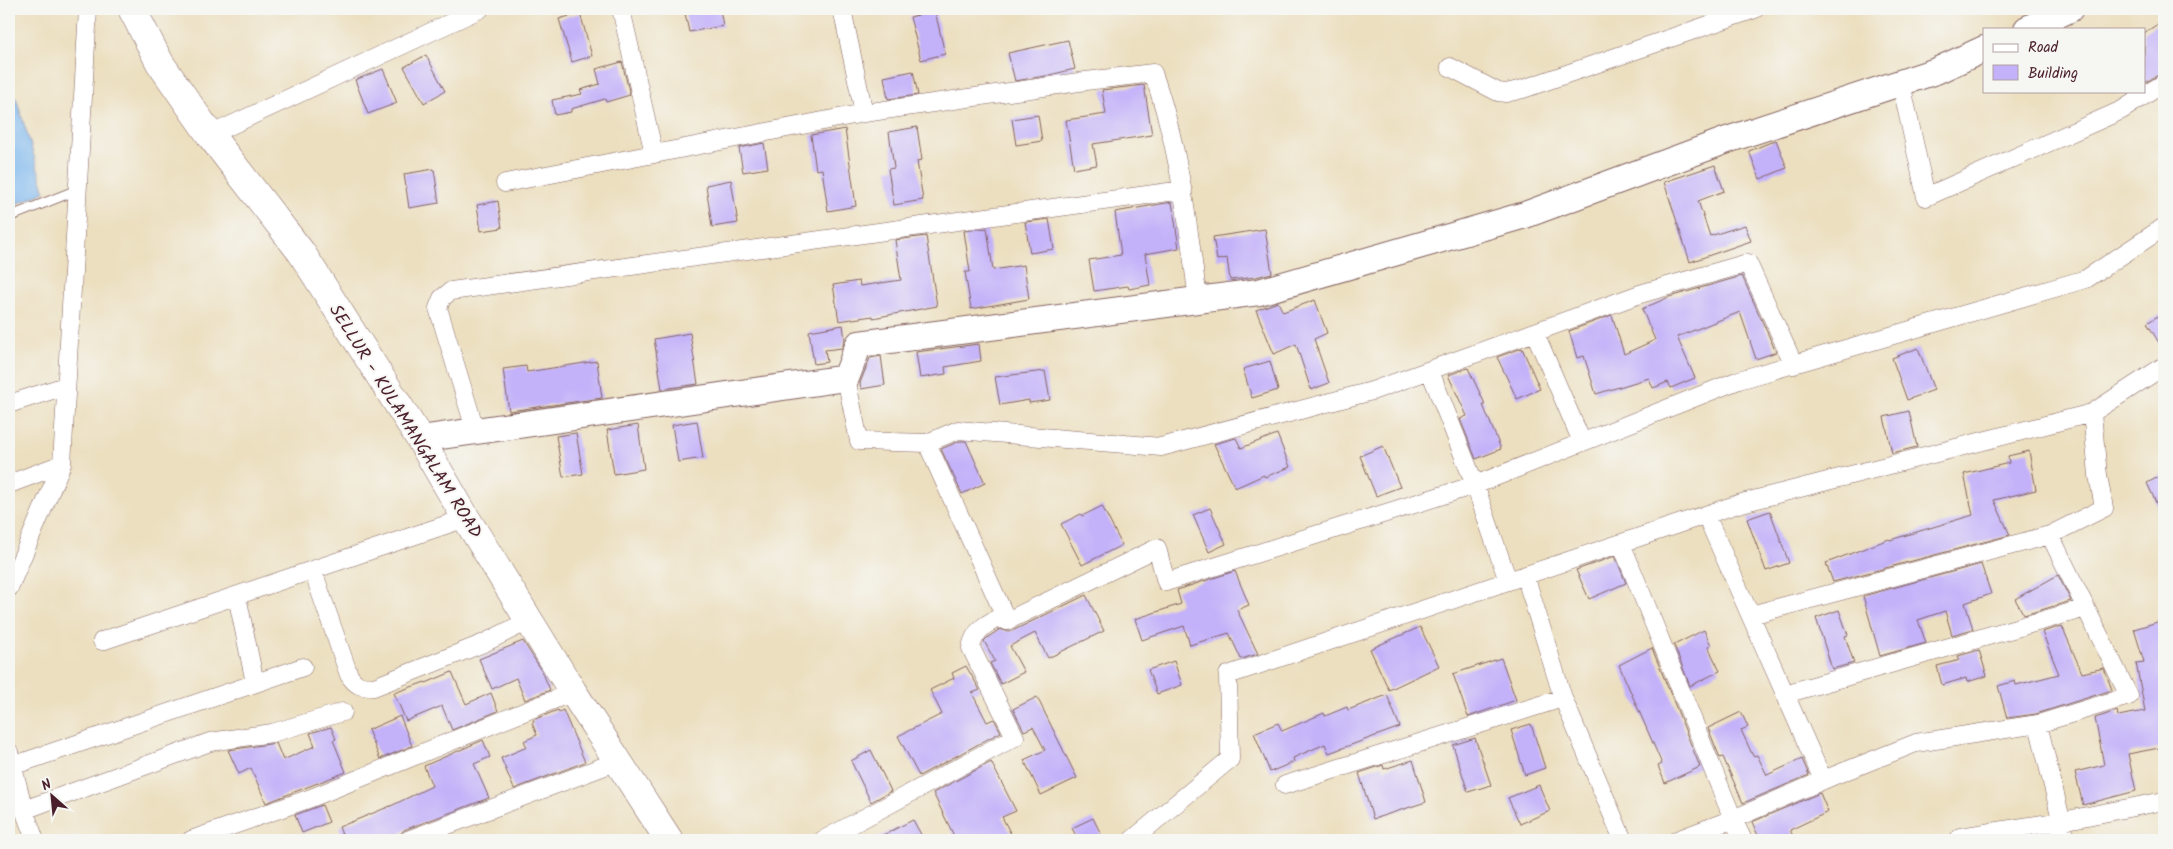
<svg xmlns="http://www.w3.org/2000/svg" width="2173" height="849" font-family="Kalam,sans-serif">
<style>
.water{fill:#7db7ee;stroke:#646b8c}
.building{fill:#c3b1f9}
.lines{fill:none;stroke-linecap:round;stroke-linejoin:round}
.lane-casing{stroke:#83625f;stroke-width:11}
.street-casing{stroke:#83625f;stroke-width:19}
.secondary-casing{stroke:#83625f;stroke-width:28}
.primary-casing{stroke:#83625f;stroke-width:29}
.lane{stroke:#fff;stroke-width:9}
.street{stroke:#fff;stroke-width:18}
.secondary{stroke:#fff;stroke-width:26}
.primary{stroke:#fff;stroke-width:28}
.labels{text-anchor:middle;stroke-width:4;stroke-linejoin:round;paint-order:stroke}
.street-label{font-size:18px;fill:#4a1f2b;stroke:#f6f6f2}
</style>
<rect width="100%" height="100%" fill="#f6f6f2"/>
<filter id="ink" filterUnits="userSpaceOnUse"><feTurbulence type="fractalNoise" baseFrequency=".02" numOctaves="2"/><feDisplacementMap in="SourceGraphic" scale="10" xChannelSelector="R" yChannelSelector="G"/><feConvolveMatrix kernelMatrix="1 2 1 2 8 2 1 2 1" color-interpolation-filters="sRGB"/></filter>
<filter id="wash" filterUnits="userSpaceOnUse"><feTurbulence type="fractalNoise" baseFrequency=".0096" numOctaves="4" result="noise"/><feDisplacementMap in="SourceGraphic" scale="20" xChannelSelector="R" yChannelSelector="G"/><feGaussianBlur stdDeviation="1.12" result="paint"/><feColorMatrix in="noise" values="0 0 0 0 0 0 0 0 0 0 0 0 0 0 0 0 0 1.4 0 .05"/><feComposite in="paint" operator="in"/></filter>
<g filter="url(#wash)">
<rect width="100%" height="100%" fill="#ecdfbf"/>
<path class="water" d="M16,98L45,192L9,207V99Z"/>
<g id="blocks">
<path class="building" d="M684,9H720L723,26L689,32Z
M935,11L945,54L921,60L910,17Z
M580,13L592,56L572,62L559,19Z
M2164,20V72L2144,83V33Z
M1068,40L1075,69L1045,76L1015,81L1008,53Z
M426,55L445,91L424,103L404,67Z
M622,62L630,95L606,102L605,99L571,109V112L555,115L552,100L582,94L580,90L600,84L596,69Z
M383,69L397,103L368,114L355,80Z
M913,71L918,95L888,99L884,77Z
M1144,85L1152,135L1093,144L1097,165L1074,169L1066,120L1106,114L1102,90Z
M1038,115L1042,141L1016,145L1012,119Z
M917,127L922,160L917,161L923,200L894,205L888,169L894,168L889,132Z
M845,129L856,206L828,211L822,169L816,170L811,135Z
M1776,140L1787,168L1760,179L1749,151Z
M764,143L768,168L743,172L739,148Z
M1715,165L1724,191L1698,201L1710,236L1745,225L1751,241L1690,262L1664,182Z
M434,169L439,203L409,208L404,174Z
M731,180L738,223L712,227L706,185Z
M498,201L502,228L481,231L477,205Z
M1172,202L1179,248L1145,254L1150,285L1129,289L1128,286L1094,291L1089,260L1121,255L1115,212Z
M1049,219L1054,249L1030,253L1025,222Z
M987,228L993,270L1024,265L1029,299L971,309L965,272H970L964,231Z
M1265,229L1272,273L1256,277L1230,280L1227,258L1217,260L1213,237Z
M926,236L937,306L873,318V316L839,321L833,285L859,281L860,286L901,280L895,240Z
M1742,276L1776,352L1756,359L1740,312L1677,337L1695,378L1671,388L1668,382L1653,388L1649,378L1596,394L1584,356L1577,358L1569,331L1612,315L1624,354L1655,340L1642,309L1669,297Z
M1315,300L1327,333L1314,339L1329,383L1311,390L1296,344L1274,354L1256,310L1278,302L1283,312Z
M2164,312V351L2147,323Z
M843,325L845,339L842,348L825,350L827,362L814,364L809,331Z
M690,333L698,384L662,389L654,339Z
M979,344L981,361L945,367L946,374L920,378L916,352Z
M1522,348L1540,389L1517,399L1497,357Z
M1918,348L1934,390L1907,400L1892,358Z
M881,356L885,385L861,389L860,383L870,358Z
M597,361L602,398L509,411L503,369L526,366L527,372Z
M1270,361L1278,390L1252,398L1243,369Z
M1468,368L1485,404L1483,405L1501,449L1476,459L1460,419L1467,416L1448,375Z
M1045,371L1050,400L1029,403V400L1000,405L995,377Z
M1909,411L1917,447L1892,453L1884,417Z
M697,421L703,458L678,462L672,425Z
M638,425L644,469L614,474L607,430Z
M576,433L583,474L563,477L556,436Z
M1277,434L1290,467L1265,477L1264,475L1235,488L1214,444L1236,438L1241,448Z
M960,441H966L985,483L962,494L941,449Z
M1383,446L1400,487L1376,496L1360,456Z
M2029,451L2036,490L1994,500L2010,535L1833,582L1826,563L1889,539L1890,540L1973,515L1964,474L2009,463L2008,456Z
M2164,474V520L2147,483Z
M1102,506L1122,545L1082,565L1061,524L1081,514L1082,516Z
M1210,508L1226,544L1209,552L1193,515Z
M1770,511L1789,563L1766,571L1747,519Z
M1615,556L1626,583L1589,599L1576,570Z
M1981,564L1991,594L1965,603L1973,629L1952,635L1945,611L1918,620L1926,643L1880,656L1863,596Z
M1235,571L1249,605L1237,610L1258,654L1241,659L1229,633L1190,645L1184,626L1142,640L1135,619L1181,604L1177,590Z
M2058,575L2071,601L2024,615L2015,599Z
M1086,595L1104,631L1048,658L1035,633L1010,646L1024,672L1001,684L990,663L995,661L984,641L987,638L1000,629L1006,631H1012Z
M1839,610L1848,635L1845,636L1854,663L1832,669L1816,618Z
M2164,620V747L2128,754L2136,791L2083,805L2075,772L2104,765L2095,718L2117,711L2118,716L2145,711L2136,663L2144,662L2134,629Z
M2062,626L2082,673L2104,668L2112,690L2036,714L2007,718L1998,686L2015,681L2016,685L2059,674L2042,632Z
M1420,627L1439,666L1389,690L1370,649Z
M1704,630L1711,645L1708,647L1720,671L1690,686L1674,645Z
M523,641L542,671L550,690L525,700L516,678L492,689L479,659Z
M1652,648L1700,767L1665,783L1658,766L1662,764L1619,665Z
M1979,650L1987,676L1967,682L1966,678L1942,685L1937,666L1960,660L1958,656Z
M1501,658L1516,700L1468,717L1453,674Z
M1174,661L1182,685L1157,694L1148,670Z
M966,666L980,690L972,693L987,722L994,719L1001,732L919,776L898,736L942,714L930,690L954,678L952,673Z
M452,672L466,704L491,693L498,711L452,730L442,706L406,721L394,693L425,682L426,683Z
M1387,695L1400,727L1329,753L1325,744L1293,758L1294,762L1270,772L1254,733L1278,723L1282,731L1324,713L1325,716L1347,707L1348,710Z
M1037,697L1077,778L1041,795L1024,760L1045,750L1033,727L1024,731L1013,709Z
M558,710L559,712L563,710L585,762L514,789L501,758L527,747L524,741L537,735L532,723L534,722L533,720Z
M1741,712L1748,727L1741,730L1753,756L1757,755L1767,775L1802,759L1809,775L1743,803L1723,757L1720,758L1708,728Z
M400,716L412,746L380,759L368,730Z
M1531,724L1545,768L1525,775L1511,730Z
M331,727L336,739L333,740L346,772L266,803L251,768L239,774L228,750L276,743L283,760L315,746L310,733Z
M1475,738L1491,785L1468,792L1453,745Z
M483,740L490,757L474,764L489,798L404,830L399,836L388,840H344L339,827L393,805L432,786L424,766Z
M871,750L891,791L871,802L851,761Z
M1413,760L1426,802L1373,819L1359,773L1383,765L1384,769Z
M991,762L1016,811L1002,817L1014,840H956L933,793Z
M1539,785L1550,811L1520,824L1508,798Z
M1820,793L1828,812L1790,830L1795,840H1760L1752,822Z
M322,805L329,822L302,833L295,815Z
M1093,818L1104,840H1078L1072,828Z
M913,820L924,840H873Z"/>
</g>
</g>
<g filter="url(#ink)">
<use href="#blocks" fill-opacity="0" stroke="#83625f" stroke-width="1"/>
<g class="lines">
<g class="lane-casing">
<path id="lane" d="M9,217L77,190"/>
</g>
<g class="street-casing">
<path id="street" d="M621,9L654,154
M842,9L864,113
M1450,67L1498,92L1506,93L1523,89L1755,9
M1901,83L1926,197L2122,110L2164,83
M210,135L480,9
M505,183L864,113L1086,81L1153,73C1179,146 1188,224 1198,300
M1535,333L1582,442
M1430,371L1475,485L1508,581
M846,378L859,441L927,443L1007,621L1157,548L1166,582L1475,485L1739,380L2086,279L2164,227
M9,404L65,386
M475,429L438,308L442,298L451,291L1183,190
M927,443L958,430L1161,447L1372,391L1640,294L1748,263L1794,365
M9,484L62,464
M1706,515L1823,780
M2050,535L2129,696L2038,724L2066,840
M1621,543L1733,819L1677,840
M313,571L349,675C356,686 361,687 374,687L484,643L530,620
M1525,575L1563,698
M9,588L62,464L88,9
M237,596L255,683
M1751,615L2050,535L2104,508L2098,475L2092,413L2164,366
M102,641L466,518
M1785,694L2086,608
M9,752L24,810L35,840
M12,766L303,667
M1285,785L1563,698L1623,840
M24,810L210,742L272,733L343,712
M1960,837L2062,821L2164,801
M191,840L311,798L573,692
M408,840L618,761
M823,840L1015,737L971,648C974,629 989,622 1005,615
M1132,840L1230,759L1228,675L1738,504L2092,413
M1743,840L1733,819L1833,776L1916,743L2038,724"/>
</g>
<g class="secondary-casing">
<path id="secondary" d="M2027,29L2070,9
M420,439L846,378L859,344L1259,292L1525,215L1730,139L1936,71L1984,49"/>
</g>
<g class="primary-casing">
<path id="primary" d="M132,9L160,63L210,135L301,252L420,439L466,518L573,692L669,840"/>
</g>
<use href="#lane" class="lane"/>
<use href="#street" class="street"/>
<use href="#secondary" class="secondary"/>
<use href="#primary" class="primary"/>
</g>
</g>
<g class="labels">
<g class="street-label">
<text transform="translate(406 421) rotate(58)" y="6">SELLUR - KULAMANGALAM ROAD</text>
</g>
</g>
<rect width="2173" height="849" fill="none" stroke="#f6f6f2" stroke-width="30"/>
<rect x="1983" y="28" width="162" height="65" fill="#f6f6f2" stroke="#b1a0a2"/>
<rect x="1993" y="44" width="25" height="8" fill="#ffffff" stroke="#b1a0a2"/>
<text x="2028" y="52" font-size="15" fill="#4a1f2b">Road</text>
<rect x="1993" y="65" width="25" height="15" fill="#c3b1f9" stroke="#b1a0a2"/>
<text x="2028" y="78" font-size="15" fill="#4a1f2b">Building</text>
<g transform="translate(52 796) rotate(333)" stroke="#f6f6f2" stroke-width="4" paint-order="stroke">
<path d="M0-4L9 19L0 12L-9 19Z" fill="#4a1f2b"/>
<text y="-8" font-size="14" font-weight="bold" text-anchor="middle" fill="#4a1f2b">N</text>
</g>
</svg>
